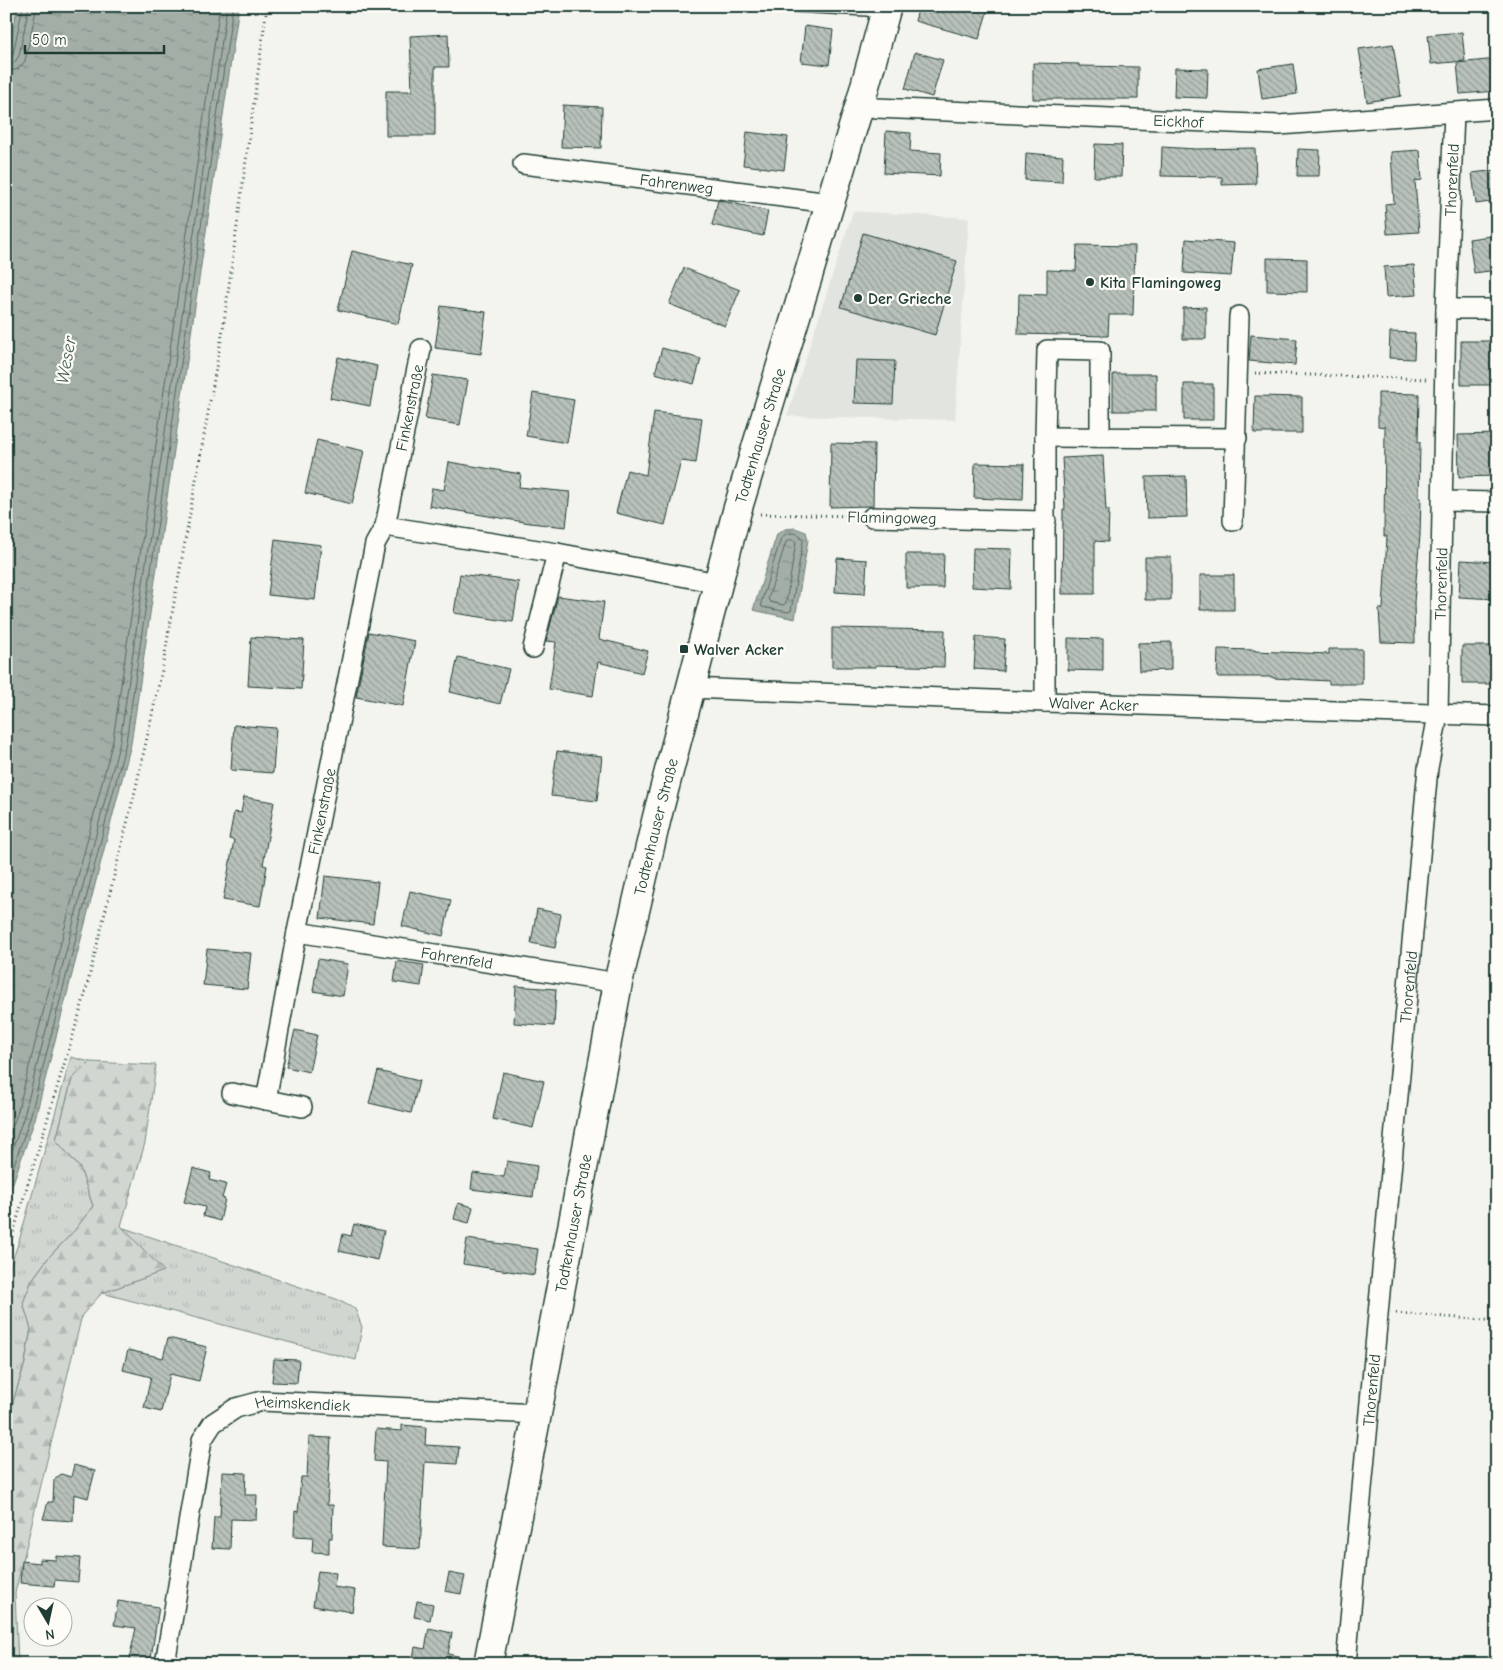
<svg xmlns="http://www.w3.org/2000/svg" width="1503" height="1670" font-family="'Comic Neue',sans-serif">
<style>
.built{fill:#e2e5df}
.grass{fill:url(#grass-tufts);stroke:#788a82}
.forest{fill:url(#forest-firs);stroke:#788a82}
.water{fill:url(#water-ripples);stroke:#6e8179}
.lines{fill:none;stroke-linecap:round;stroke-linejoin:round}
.shore{stroke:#546a62;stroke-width:1}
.building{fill:url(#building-back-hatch);stroke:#1f3d34}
.lane-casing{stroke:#1f3d34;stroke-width:12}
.street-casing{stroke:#1f3d34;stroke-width:22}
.primary-casing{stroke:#1f3d34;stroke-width:31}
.path{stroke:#1f3d34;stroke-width:3;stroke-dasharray:1 4;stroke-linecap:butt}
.lane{stroke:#fdfcf7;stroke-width:9}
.street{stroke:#fdfcf7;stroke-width:19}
.primary{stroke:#fdfcf7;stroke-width:28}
.poi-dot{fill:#1f3d34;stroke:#fdfcf7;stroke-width:2}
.labels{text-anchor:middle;stroke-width:4.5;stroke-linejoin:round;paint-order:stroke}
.street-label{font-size:16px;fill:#1f3d34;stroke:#fdfcf7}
.poi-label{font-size:16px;font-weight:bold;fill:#1f3d34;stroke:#fdfcf7;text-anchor:start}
.water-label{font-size:18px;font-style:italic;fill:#475f56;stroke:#fdfcf7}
</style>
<defs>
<pattern id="grass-tufts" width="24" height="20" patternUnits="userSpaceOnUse" patternTransform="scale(1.25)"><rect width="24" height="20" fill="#d1d6d1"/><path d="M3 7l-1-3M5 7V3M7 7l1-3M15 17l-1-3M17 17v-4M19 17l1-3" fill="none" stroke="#b3b9b4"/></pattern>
<pattern id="forest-firs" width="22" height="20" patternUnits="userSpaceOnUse" patternTransform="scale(1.25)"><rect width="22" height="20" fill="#d1d6d1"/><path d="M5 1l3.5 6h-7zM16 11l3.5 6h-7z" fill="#b3b9b4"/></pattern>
<pattern id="water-ripples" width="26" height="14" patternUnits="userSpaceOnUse" patternTransform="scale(1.25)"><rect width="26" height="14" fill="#a3aea7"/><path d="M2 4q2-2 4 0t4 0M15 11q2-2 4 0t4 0" fill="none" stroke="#848f89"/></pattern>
<pattern id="building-back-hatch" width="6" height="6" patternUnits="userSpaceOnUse" patternTransform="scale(1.25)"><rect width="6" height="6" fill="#b9c1bb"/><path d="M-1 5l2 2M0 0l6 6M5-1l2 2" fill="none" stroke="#969e99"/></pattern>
</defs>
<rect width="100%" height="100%" fill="#f4f4ef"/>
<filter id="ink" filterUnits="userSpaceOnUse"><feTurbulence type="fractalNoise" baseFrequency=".02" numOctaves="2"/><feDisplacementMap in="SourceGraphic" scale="10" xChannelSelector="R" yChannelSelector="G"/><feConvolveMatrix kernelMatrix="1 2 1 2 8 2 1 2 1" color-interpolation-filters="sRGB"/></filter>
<g filter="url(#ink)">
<path class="built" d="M853,211L969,218L955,420L787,416Z"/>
<path class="grass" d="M6,6H18L6,64Z
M71,1057L90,1062L72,1079L56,1140L80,1168L93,1206L75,1230L49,1257L32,1280L23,1303L31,1328L25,1362L6,1425V1279L19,1241Z
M121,1227L336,1299L355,1309L362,1327L356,1360L102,1293L163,1271Z"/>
<path class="forest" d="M90,1062L156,1065L145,1143L121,1226L164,1271L102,1293L82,1315L15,1593L18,1664H6V1425L25,1363L31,1329L23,1303L32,1280L49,1257L75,1230L93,1206L80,1168L56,1140L72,1079Z"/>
<path class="water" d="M18,6H239L131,744L35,1119L6,1203V64Z
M795,528L806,532L808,540L795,619L753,610L777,534L785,529Z"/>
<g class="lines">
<path class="shore" d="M6,58H11L13,54L23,6
M6,65L14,63L19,56L29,6
M6,72L18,69L25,61L37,6
M795,533L801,536L803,541L791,611L788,612L762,607L761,603L781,538L786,534Z
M789,540H794L796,542L786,603L783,605L770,602L768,599L786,542Z
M6,1145L17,1114L113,740L220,6
M6,1168L24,1116L120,741L227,6
M6,1188L30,1118L126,742L233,6"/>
</g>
<path class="building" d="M919,6H989L979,39L915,21Z
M805,26L833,30L829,65L801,62Z
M1462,32L1465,61L1431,64L1428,35Z
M448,34L449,67H435V136H386V91H412L410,36Z
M1393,44L1401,96L1367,102L1359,49Z
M915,52L943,60L932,97L905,89Z
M1497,59V91L1460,94L1457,63Z
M1033,63L1079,64V66L1138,67V99H1033Z
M1293,64L1297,94L1262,99L1258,69Z
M1175,68L1208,69L1207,98L1174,97Z
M563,105L602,107L601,148L561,147Z
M886,131L911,133L910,151L941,153L940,176L884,173Z
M747,132L788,137L784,170L743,165Z
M1095,144L1122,145L1121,177H1094Z
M1162,147L1196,149L1255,148L1256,184L1222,185V177L1161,176Z
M1298,149L1320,150L1319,176H1297Z
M1420,150L1422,180L1415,181L1419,232L1387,234L1385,204L1394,203L1391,152Z
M1026,153L1063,156L1062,182L1025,180Z
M1497,170V201L1476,204L1472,173Z
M718,200L768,211L763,236L712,225Z
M863,233L957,261L935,335L841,307Z
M1497,235V270L1474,273L1469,239Z
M1186,239L1234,243L1231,276L1184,273Z
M1077,245L1135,246L1133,315H1109L1108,336L1018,334L1019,294L1047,295V270L1076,271Z
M352,251L412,265L398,324L338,310Z
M1267,258L1307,259V292L1267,291Z
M1414,265L1417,295L1386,297L1384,267Z
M684,268L740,290L725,326L669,304Z
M441,306L486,312L481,354L435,348Z
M1206,307V339H1183V308Z
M1390,332L1415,333L1414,359L1389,358Z
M1251,335L1297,339L1295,365L1249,361Z
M1461,341H1497V385H1461Z
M662,348L701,359L694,384L655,373Z
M338,357L377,366L370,406L330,398Z
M856,360L895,361L893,404L854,403Z
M1113,374H1156V411H1113Z
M433,375L468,380L460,425L425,419Z
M1184,384H1213V420H1184Z
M533,393L574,400L567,443L526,436Z
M1378,393L1419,394L1418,442H1420L1419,498H1421L1420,536L1414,602L1415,643L1381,642L1379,609H1383L1387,536H1384L1385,427L1378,426Z
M1255,396L1302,397V433H1254Z
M654,412L702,418L696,463L681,461L665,525L616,513L627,470L646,475Z
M1497,434V476L1459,477L1458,435Z
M317,440L364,451L352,504L305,493Z
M831,443L874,444L873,506L830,507Z
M1103,456L1106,510H1109L1108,542L1095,541V594H1062L1063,509H1065L1062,458Z
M449,462L521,474L519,487L570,492L566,527L530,523L429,506L432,488L444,490Z
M975,463L1024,464L1023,500L974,498Z
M1186,476L1187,517L1147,518L1146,477Z
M275,539L321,545L315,600L268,595Z
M973,548L1012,549L1011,589L972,587Z
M906,554H944L943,588H906Z
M1145,557H1171V600H1145Z
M837,558L867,560L865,594L835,592Z
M1461,560L1496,562L1495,599L1459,597Z
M460,574L519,582L513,622L454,613Z
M1200,575H1234V610H1200Z
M558,596L604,602L599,639L648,651L642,673L598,662L593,696L549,689L556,642L546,641Z
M832,628L945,630L944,667L876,665V667H832Z
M369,632L415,641L403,706L356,697Z
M251,637L304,640L301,689L248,686Z
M976,637L1005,639L1003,671L974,669Z
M1068,638L1103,639V671L1068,670Z
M1171,642V670L1139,671L1138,643Z
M1462,646H1497V684H1462Z
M1218,649L1255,650V651L1329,654V649H1362V684H1329V681L1273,678V677H1217Z
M458,657L509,669L500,704L450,692Z
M234,725L276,728L273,773L231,770Z
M557,751L602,756L597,801L551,796Z
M244,797L274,802L263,865L267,866L260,906L223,900L234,840L229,839L234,812L241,813Z
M325,876L378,882L373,924L320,918Z
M410,891L451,900L443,936L402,926Z
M537,909L561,914L555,948L531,943Z
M207,949L251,953L247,989L203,985Z
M318,959L348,964L343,996L313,991Z
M397,961L424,965L421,986L394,982Z
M516,986L556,989L554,1026L514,1023Z
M295,1030L317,1035L309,1072L286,1067Z
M378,1071L419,1081L411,1113L369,1103Z
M503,1072L544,1081L533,1128L493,1119Z
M507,1161L537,1166L533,1197L471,1189L473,1173L504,1177Z
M193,1168L211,1173L209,1180L226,1184L222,1198L225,1199L220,1221L203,1216L205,1207L184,1202Z
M458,1203L473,1207L469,1223L454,1219Z
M354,1224L384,1231L377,1260L339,1251L343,1234L351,1236Z
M467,1239L538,1249L534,1275L463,1264Z
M168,1338L207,1347L199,1381L170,1374L161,1412L144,1408L151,1377L123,1370L128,1350L163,1358Z
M274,1359L299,1360L297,1383L272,1382Z
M402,1425L426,1427L425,1445L459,1447L457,1464L425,1462L420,1549L382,1547L386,1462L374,1461L376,1429L402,1431Z
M309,1437L331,1438L327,1505H333L332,1538H329V1553L312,1552L313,1537L294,1536L295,1511L298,1512L301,1477H307Z
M74,1465L95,1471L88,1498L74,1494L73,1521L43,1519L48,1502H53L54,1480L61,1474L71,1477Z
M222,1472L246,1473L245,1495H257L256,1520L231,1519L230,1549L212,1548L214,1517H220Z
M56,1556L80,1558L78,1582L55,1580L54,1586L20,1583L22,1561L40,1563V1559L56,1560Z
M318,1571L336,1573L334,1587L355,1590L352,1612L313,1606Z
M449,1573L465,1576L461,1594L445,1591Z
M118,1601L159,1607L150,1664H128L136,1628L114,1625Z
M417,1601L433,1604L430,1620L414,1617Z
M429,1628L452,1633L448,1654L462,1657L461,1664H412L415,1647L425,1649Z"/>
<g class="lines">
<g class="lane-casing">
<path id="lane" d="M774,6L867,11L883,15"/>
</g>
<g class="street-casing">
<g id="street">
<path id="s1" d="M860,104L876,108L1279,125L1497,109"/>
<path id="s2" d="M523,164L830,203"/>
<path d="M1446,309H1497"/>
<path d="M1045,437L1237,438"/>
<path d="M1442,501L1497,502"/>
<path d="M872,517L1046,521"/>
<path d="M1233,521L1239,316"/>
<path d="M385,526L557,553L718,583"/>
<path d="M533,648L557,553"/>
<path id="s3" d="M690,688L1045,702L1497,716"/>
<path d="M1045,702V437L1047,350L1100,351V437"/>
<path id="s4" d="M297,932L618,983"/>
<path d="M232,1093L302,1107"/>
<path id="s5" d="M266,1100L297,932L375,544L385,526L421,349"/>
<path id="s6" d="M165,1664L202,1440L213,1423L236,1408L262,1401L537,1414"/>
<path id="s7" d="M1346,1664L1428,768L1438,715L1446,309L1454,113"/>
</g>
</g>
<g class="primary-casing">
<g id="primary">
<path id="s8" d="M488,1664L537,1414L618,983L657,817L737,511L860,104L887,6"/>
</g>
</g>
<path class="path" d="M1255,373L1427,379
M760,514L856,516
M6,1256L83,1002L136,787L162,670L223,329L267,6
M1396,1313L1497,1321"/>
<use href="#lane" class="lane"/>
<use href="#street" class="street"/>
<use href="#primary" class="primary"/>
</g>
</g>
<g class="poi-dot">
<circle cx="1090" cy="282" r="5"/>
<circle cx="858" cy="298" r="5"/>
<rect x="679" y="644" width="10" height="10" rx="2.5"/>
</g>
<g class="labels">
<g class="street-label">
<text dy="6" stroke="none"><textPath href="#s1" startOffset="319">Eickhof</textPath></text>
<text dy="6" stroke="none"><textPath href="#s7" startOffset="1489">Thorenfeld</textPath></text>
<text dy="6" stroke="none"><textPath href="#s2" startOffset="155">Fahrenweg</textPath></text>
<text dy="6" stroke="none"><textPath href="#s5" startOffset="708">Finkenstraße</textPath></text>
<text dy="6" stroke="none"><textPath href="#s8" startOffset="1259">Todtenhauser Straße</textPath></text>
<text transform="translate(892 517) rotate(1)" y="6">Flamingoweg</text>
<text dy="6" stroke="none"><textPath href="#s7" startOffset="1085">Thorenfeld</textPath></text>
<text dy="6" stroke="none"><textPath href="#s3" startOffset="404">Walver Acker</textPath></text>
<text dy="6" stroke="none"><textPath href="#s5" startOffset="294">Finkenstraße</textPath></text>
<text dy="6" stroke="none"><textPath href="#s8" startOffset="854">Todtenhauser Straße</textPath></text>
<text dy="6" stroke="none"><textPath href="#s4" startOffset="162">Fahrenfeld</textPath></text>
<text dy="6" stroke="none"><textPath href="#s7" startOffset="680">Thorenfeld</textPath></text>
<text dy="6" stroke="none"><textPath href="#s8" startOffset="449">Todtenhauser Straße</textPath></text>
<text dy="6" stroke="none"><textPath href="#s7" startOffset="275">Thorenfeld</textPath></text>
<text dy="6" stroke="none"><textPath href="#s6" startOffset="342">Heimskendiek</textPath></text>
</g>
<g class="poi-label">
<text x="1100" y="288">Kita Flamingoweg</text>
<text x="868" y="304">Der Grieche</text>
<text x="694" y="655">Walver Acker</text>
</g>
<g class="water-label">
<text transform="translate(66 360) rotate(-80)" y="6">Weser</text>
</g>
</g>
<rect width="1503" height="1670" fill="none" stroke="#fdfcf7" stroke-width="25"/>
<rect x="12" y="12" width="1478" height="1645" fill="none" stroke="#1f3d34" stroke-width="2" filter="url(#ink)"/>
<g transform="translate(48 1622) rotate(171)"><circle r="24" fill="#fdfcf7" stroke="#a4b0a9"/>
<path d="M0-4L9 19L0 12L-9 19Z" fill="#1f3d34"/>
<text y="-8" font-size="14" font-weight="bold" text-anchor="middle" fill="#1f3d34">N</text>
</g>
<path d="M25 45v8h139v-8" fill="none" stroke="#1f3d34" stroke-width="2.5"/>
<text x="32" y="45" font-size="15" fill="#1f3d34" stroke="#fdfcf7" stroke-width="4" paint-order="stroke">50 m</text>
</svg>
